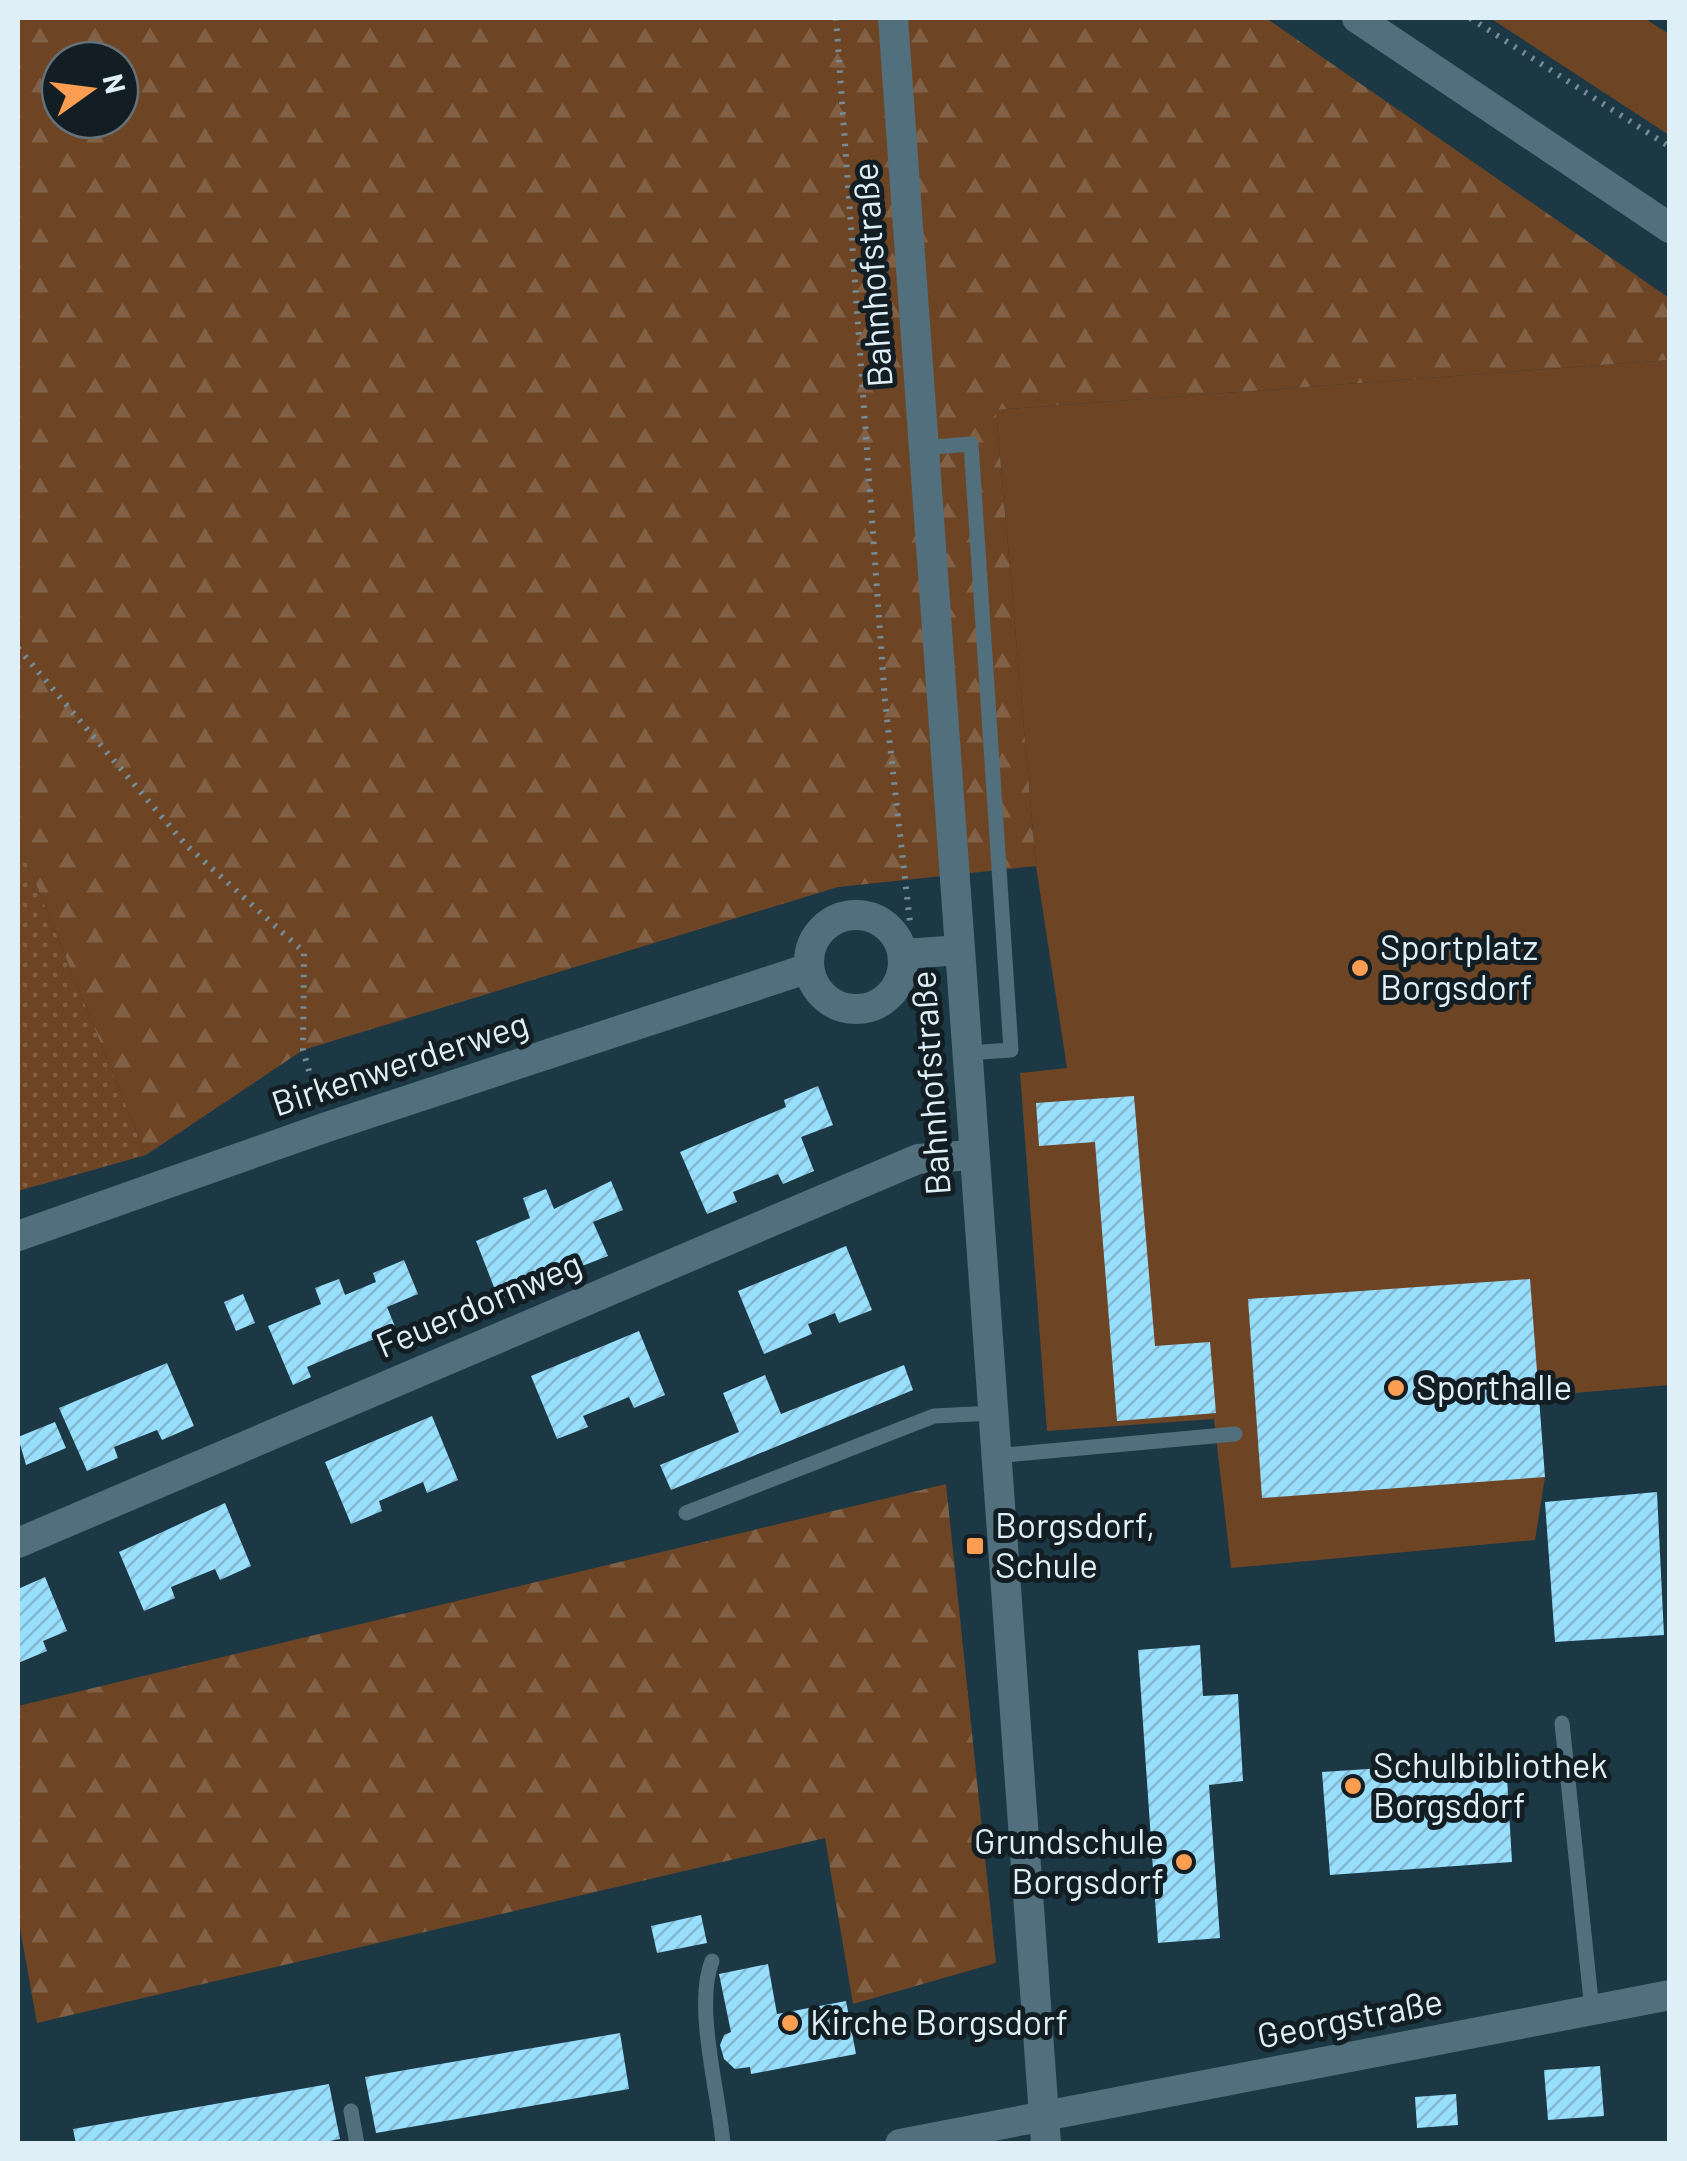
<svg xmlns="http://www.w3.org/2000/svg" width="1687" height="2161" font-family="Barlow,sans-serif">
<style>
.grass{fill:#6d4525}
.forest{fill:url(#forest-firs);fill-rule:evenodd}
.park{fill:url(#park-dots)}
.building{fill:url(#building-hatch)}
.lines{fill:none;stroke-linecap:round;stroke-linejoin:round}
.path{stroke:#758c96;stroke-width:6;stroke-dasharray:2.5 8;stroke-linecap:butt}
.lane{stroke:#516f7c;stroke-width:15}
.street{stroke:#516f7c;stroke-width:30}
.secondary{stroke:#516f7c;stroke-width:30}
.poi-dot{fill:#fb9e51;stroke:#121e23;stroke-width:4}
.labels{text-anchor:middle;stroke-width:10;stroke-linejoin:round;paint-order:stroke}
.street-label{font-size:35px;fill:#dfeff7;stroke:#121e23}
.poi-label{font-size:35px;fill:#dfeff7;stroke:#121e23;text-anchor:start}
</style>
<defs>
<pattern id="forest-firs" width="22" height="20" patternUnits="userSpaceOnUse" patternTransform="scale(2.5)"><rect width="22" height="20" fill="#6d4525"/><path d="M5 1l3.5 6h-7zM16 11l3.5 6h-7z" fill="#816045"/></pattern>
<pattern id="park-dots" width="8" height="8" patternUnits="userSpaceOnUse" patternTransform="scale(2.5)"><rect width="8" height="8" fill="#6d4525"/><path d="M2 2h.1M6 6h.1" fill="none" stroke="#816045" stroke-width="1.8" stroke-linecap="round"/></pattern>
<pattern id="building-hatch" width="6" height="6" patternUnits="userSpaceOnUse" patternTransform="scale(2.5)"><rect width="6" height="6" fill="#98defd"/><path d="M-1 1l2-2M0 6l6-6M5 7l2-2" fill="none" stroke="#83b8d0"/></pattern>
</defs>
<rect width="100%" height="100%" fill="#1c3845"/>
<path class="grass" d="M1490,18H1644L1669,34V135Z
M1669,360V1385L1526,1397L1545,1477L1535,1540L1231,1568L1214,1419L1047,1431L1020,1073L1067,1068L1036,866L996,410Z"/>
<path class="forest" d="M18,18H1266L1669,298V360L996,410L1036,866L838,887L303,1050L146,1155L18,840ZM60,60H120V120H60Z
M946,1484L996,1963L853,2004L825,1838L37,2023L18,1917V1706Z"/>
<path class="park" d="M18,840L146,1155L18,1191Z"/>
<path class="building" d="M818,1086L833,1125L801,1137L814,1171L783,1184L778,1174L733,1192L737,1202L707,1214L680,1152L786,1107L784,1100Z
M1134,1096L1155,1346L1210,1342L1216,1413L1117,1421L1095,1142L1039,1146L1036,1103Z
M611,1181L623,1210L593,1222L608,1256L577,1268L572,1258L528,1277L531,1288L499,1300L476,1241L530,1218L523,1198L546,1189L554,1209Z
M846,1246L872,1310L839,1323L835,1313L808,1324L812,1334L764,1354L738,1291Z
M404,1260L418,1294L387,1307L401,1341L381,1349L377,1338L342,1352L307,1367L311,1377L293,1385L268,1326L321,1304L315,1288L339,1279L345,1295L376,1282L373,1273Z
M1530,1279L1545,1477L1262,1498L1248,1299Z
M243,1294L255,1323L236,1331L224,1302Z
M639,1331L665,1395L634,1408L629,1397L583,1416L588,1427L557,1439L531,1376Z
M167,1363L194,1426L162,1440L157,1430L114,1447L118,1458L87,1471L59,1408Z
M904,1365L913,1390L671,1490L660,1465L739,1432L723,1393L765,1375L781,1414Z
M432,1416L458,1480L427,1493L423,1482L379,1501L382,1511L351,1524L325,1462Z
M55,1422L66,1448L26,1465L18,1437Z
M1657,1492L1664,1635L1555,1642L1545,1502Z
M225,1503L251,1566L220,1580L215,1569L171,1587L175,1598L144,1611L119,1552Z
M45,1577L67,1631L43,1641L47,1651L18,1663V1589Z
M1200,1645L1203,1696L1238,1694L1243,1781L1209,1785L1220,1938L1158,1943L1138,1650Z
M1506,1760L1512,1862L1330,1875L1322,1772Z
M701,1915L707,1943L657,1953L651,1926Z
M768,1964L777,2014L846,2001L856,2054L751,2074L750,2067L735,2069L724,2059L720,2045L724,2035L731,2032L719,1974Z
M620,2033L629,2089L376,2133L365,2077Z
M1600,2066L1604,2116L1548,2120L1544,2070Z
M329,2084L340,2139L315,2144H76L73,2129Z
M1456,2094L1458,2125L1417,2128L1415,2097Z"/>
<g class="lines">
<path class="path" d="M836,18L885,701L910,923
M1470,18L1670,147
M18,648L185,844L304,952L303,1050L316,1096"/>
<path class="lane" d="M922,448L971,444L1011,1050L967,1053
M995,1456L1235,1434
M686,1513L934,1416L993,1413
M1562,1723L1592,2010
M712,1961C694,2007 719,2093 723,2144
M351,2111L357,2144"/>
<path class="street" d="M809 962a47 47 0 1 1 94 0a47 47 0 1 1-94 0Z
M905,954L960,950
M18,1236L324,1128L809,968
M18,1543L918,1159L973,1155
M900,2144L1670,1995"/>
<path class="secondary" d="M893,18L1046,2144
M1357,18L1670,228"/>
</g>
<g class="poi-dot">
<circle cx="1360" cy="968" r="10"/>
<circle cx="1396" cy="1388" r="10"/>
<rect x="965" y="1536" width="20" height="20" rx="5"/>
<circle cx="1353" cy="1786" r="10"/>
<circle cx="1184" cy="1862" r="10"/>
<circle cx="790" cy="2023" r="10"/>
</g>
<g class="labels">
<g class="street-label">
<text transform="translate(873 275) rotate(-94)" y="12">Bahnhofstraße</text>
<text transform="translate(400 1064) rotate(-18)" y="12">Birkenwerderweg</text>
<text transform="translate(931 1083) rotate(-94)" y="12">Bahnhofstraße</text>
<text transform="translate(479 1305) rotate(-23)" y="12">Feuerdornweg</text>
<text transform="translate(1350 2019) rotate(-11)" y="12">Georgstraße</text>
</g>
<g class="poi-label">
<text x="1380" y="960">Sportplatz<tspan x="1380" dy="40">Borgsdorf</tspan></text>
<text x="1416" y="1400">Sporthalle</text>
<text x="995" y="1538">Borgsdorf,<tspan x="995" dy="40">Schule</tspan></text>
<text x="1373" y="1778">Schulbibliothek<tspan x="1373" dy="40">Borgsdorf</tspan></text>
<text x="1164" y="1854" text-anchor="end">Grundschule<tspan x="1164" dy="40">Borgsdorf</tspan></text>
<text x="810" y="2035">Kirche Borgsdorf</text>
</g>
</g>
<rect width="1687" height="2161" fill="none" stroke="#dfeff7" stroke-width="40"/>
<g transform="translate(90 90) rotate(76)"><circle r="48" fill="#121e23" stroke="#647278" stroke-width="2.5"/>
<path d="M0-8L18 38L0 25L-18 38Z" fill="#fb9e51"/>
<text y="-15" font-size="28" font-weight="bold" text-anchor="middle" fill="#dfeff7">N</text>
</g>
</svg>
